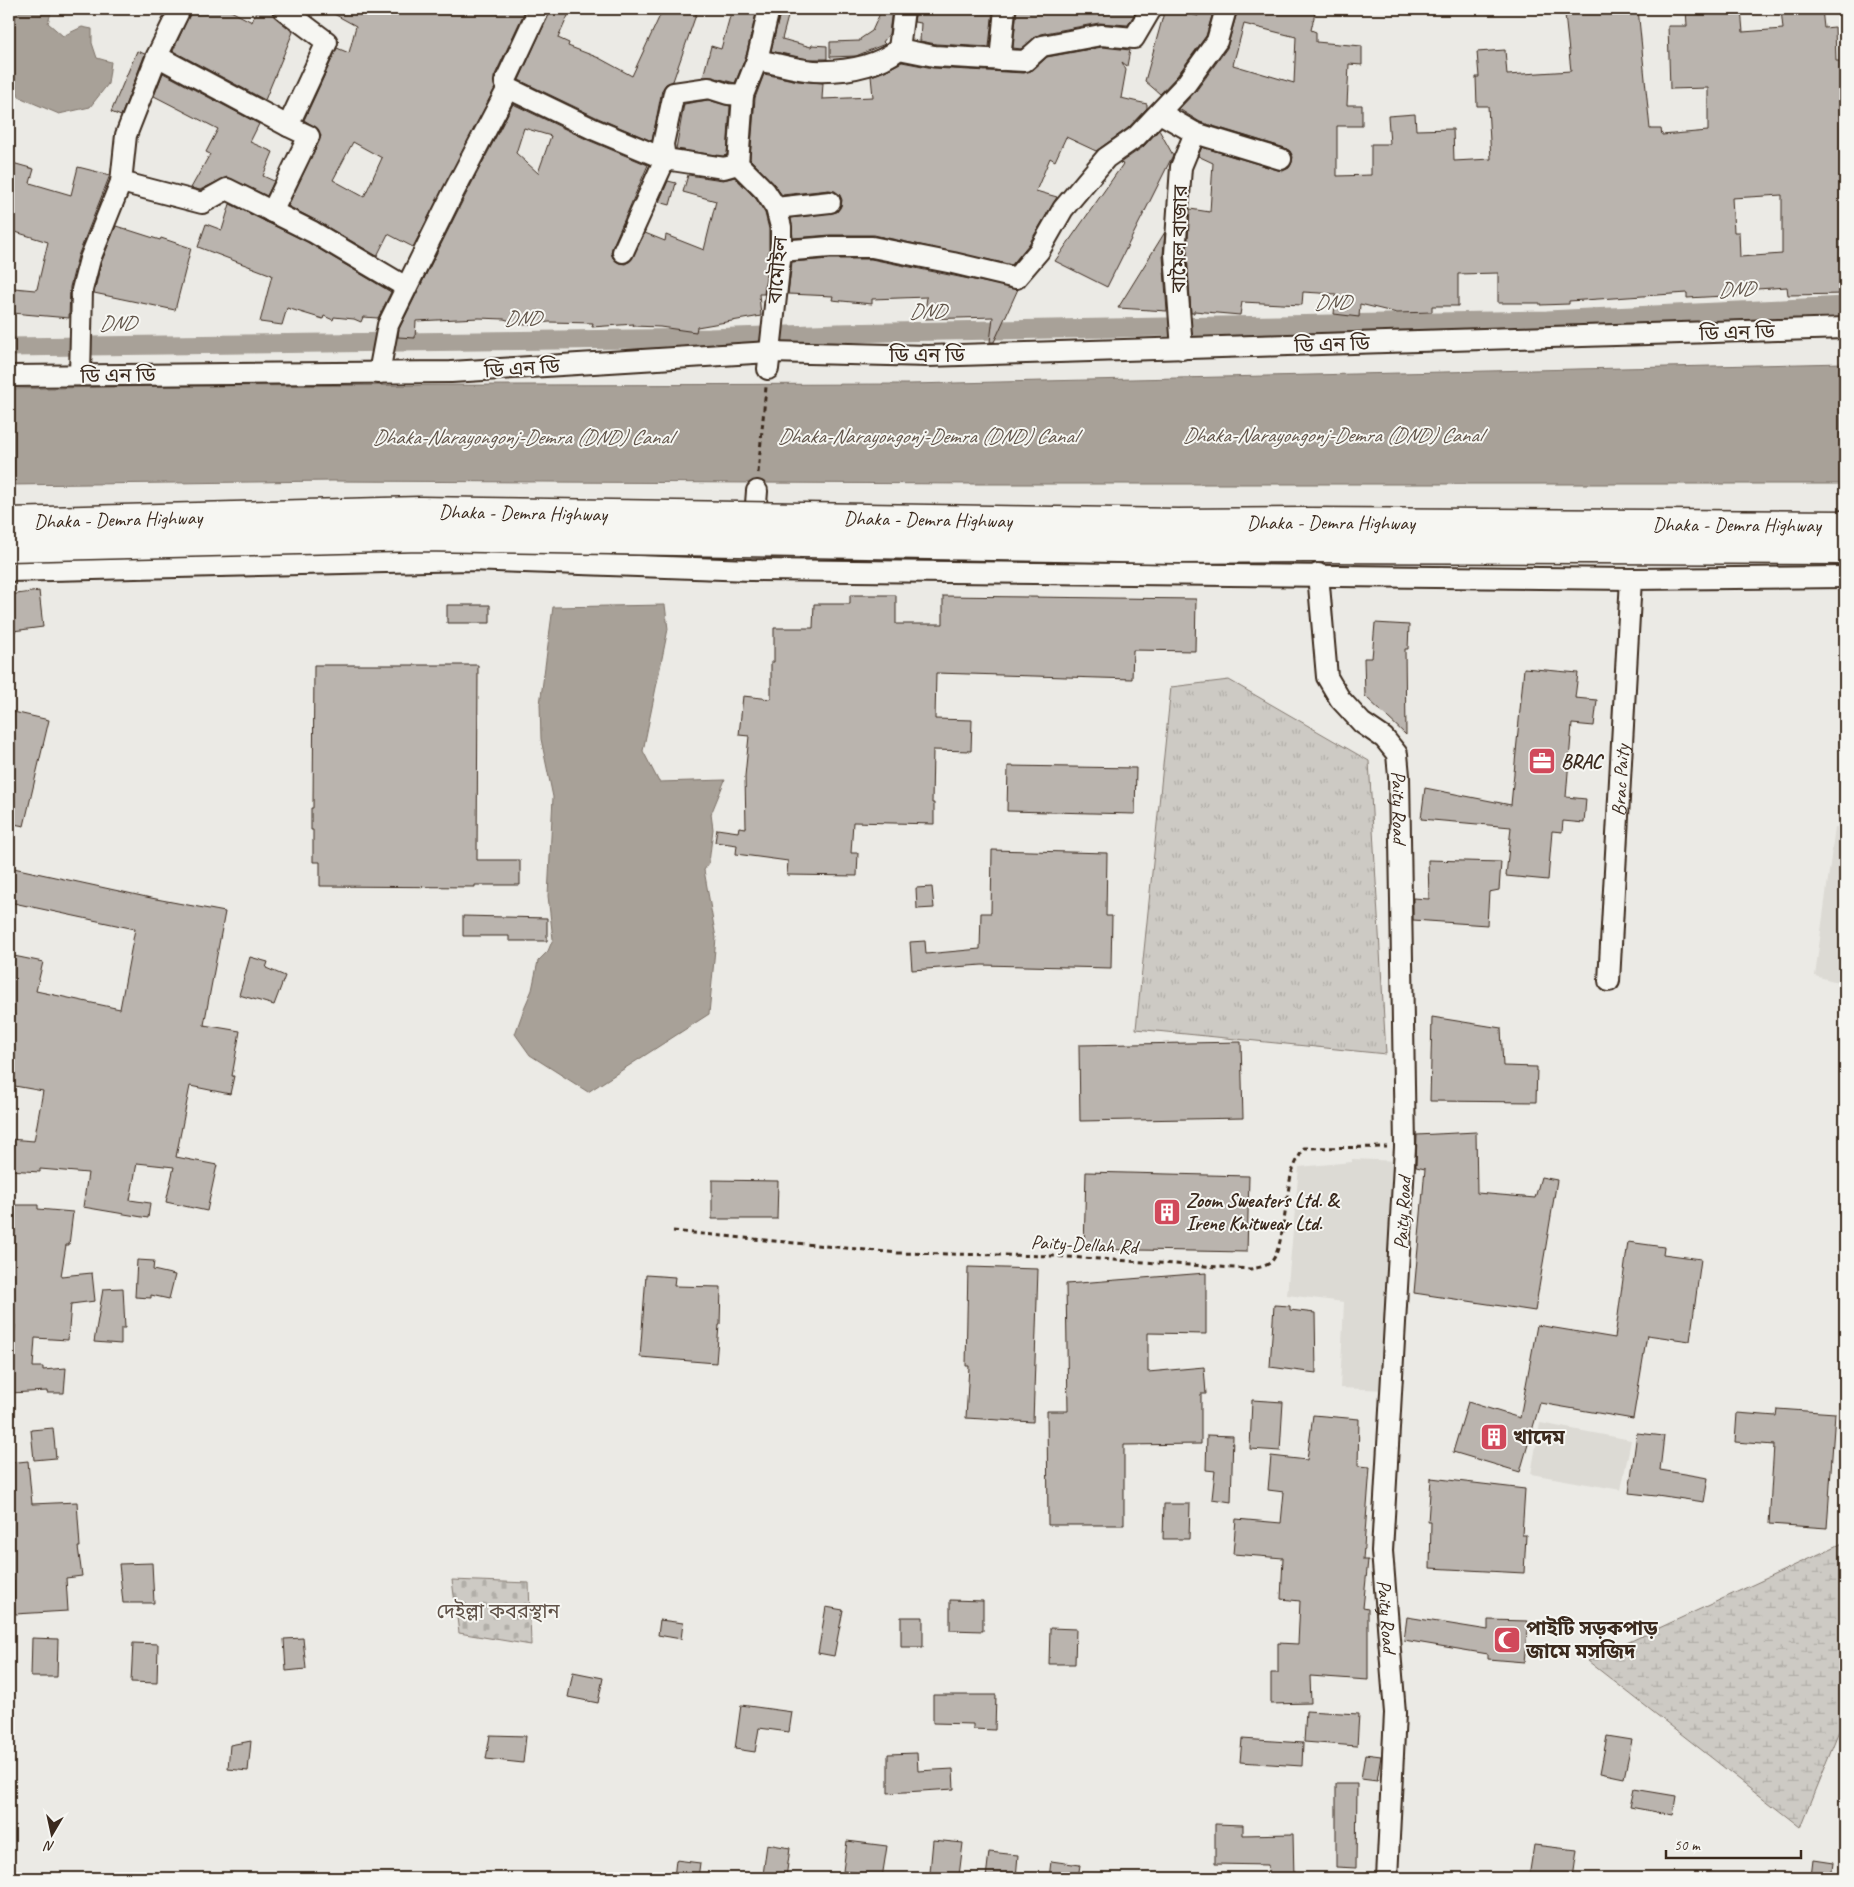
<svg xmlns="http://www.w3.org/2000/svg" width="1854" height="1887" font-family="Caveat,'Noto Sans Bengali',sans-serif">
<style>
.built{fill:#dcdad4}
.grass{fill:url(#grass-tufts);stroke:#847a71}
.wetland{fill:url(#wetland-marsh);stroke:#847a71}
.cemetery{fill:url(#cemetery-stones);stroke:#847a71}
.water{fill:#a8a198;stroke:#7c7167}
.lines{fill:none;stroke-linecap:round;stroke-linejoin:round}
.canal{stroke:#a8a198;stroke-width:19}
.building{fill:#bab4ae;stroke:#3b2a1e;fill-rule:evenodd}
.minor-casing{stroke:#3b2a1e;stroke-width:24}
.path{stroke:#3b2a1e;stroke-width:3;stroke-dasharray:5 4;stroke-linecap:butt}
.minor{stroke:#f6f6f2;stroke-width:20}
.primary-bridge-casing{stroke:#3b2a1e;stroke-width:31;stroke-linecap:butt}
.primary-bridge{stroke:#f6f6f2;stroke-width:28}
.labels{text-anchor:middle;stroke-width:4;stroke-linejoin:round;paint-order:stroke}
.street-label{font-size:20px;fill:#3b2a1e;stroke:#f6f6f2}
.poi-label{font-size:20px;font-weight:bold;fill:#3b2a1e;stroke:#f6f6f2;text-anchor:start}
.park-label{font-size:20px;fill:#605248;stroke:#f6f6f2}
.water-label{font-size:21px;font-style:italic;fill:#615449;stroke:#f6f6f2}
</style>
<defs>
<pattern id="grass-tufts" width="24" height="20" patternUnits="userSpaceOnUse" patternTransform="scale(1.25)"><rect width="24" height="20" fill="#cdcac4"/><path d="M3 7l-1-3M5 7V3M7 7l1-3M15 17l-1-3M17 17v-4M19 17l1-3" fill="none" stroke="#b1aea8"/></pattern>
<pattern id="wetland-marsh" width="20" height="14" patternUnits="userSpaceOnUse" patternTransform="scale(1.25)"><rect width="20" height="14" fill="#cdcac4"/><path d="M1 5h8M5 5V1M11 12h8M15 12V8" fill="none" stroke="#b1aea8"/></pattern>
<pattern id="cemetery-stones" width="16" height="16" patternUnits="userSpaceOnUse" patternTransform="scale(1.25)"><rect width="16" height="16" fill="#cdcac4"/><path d="M2 7V4a2 2 0 0 1 4 0v3zM10 15v-3a2 2 0 0 1 4 0v3z" fill="#b1aea8"/></pattern>
</defs>
<rect width="100%" height="100%" fill="#ebeae5"/>
<filter id="ink" filterUnits="userSpaceOnUse"><feTurbulence type="fractalNoise" baseFrequency=".02" numOctaves="2"/><feDisplacementMap in="SourceGraphic" scale="10" xChannelSelector="R" yChannelSelector="G"/><feConvolveMatrix kernelMatrix="1 2 1 2 8 2 1 2 1" color-interpolation-filters="sRGB"/></filter>
<g filter="url(#ink)">
<path class="built" d="M1835,827L1845,828V984L1815,976Z
M1352,1159L1399,1161L1387,1390L1340,1388L1344,1302L1287,1295L1299,1167L1352,1162Z
M1540,1423L1631,1440L1621,1490L1531,1474Z"/>
<path class="grass" d="M1229,680L1369,761L1386,1054L1136,1029L1171,687Z"/>
<path class="wetland" d="M1845,1542V1716L1800,1827L1588,1661Z"/>
<path class="cemetery" d="M452,1580L529,1583L531,1645L459,1633Z"/>
<path class="water" d="M22,9H52L48,23L63,36L82,27L92,29V43L97,58L111,62L108,84L90,107L59,114L19,97C11,69 0,33 22,9Z
M1845,363V484H979L332,481L9,485V389L161,386L910,384Z
M665,605L668,629L643,751L659,782L725,780L711,814L713,829L709,863L704,870L716,938L709,1014L588,1092L530,1055L515,1034L525,1006L532,990L538,961L548,951L553,939L548,896L553,797L541,739L540,704L553,607Z"/>
<g class="lines">
<path class="canal" d="M9,347L710,338L838,333L1547,320L1845,306"/>
</g>
<path class="building" d="M192,9H227L252,22L257,9H271L276,18L293,32L265,100L173,51Z
M325,9H515L524,13L494,77L495,88L413,247L388,234L377,256L319,222L288,206L321,136L318,129L304,120L337,48L349,53L356,26ZM353,142L382,158L364,197L333,180Z
M551,9H571L558,38L569,43L568,46L599,58L632,76L663,9H698L673,81L666,84L662,90L652,141L598,118L519,80Z
M732,9H757L746,56L735,83L712,77H703L711,46L721,49Z
M781,9H790L782,39L811,47L812,45L827,46V59H808L771,51Z
M882,9H892L889,34L883,42L885,44L856,56L830,57V42L860,41V39L872,31Z
M916,9H993L989,47L936,44L920,41L921,23L914,22Z
M1017,9H1124L1136,11L1128,25L1099,23L1040,34L1021,49L1013,48Z
M1165,9H1172L1198,16V9H1214L1206,36L1177,76L1160,94L1145,81Z
M1238,9H1316L1311,30L1316,32V42L1362,46V65L1349,64L1347,105H1362V126H1337V176L1371,175V144H1390L1388,116L1415,114L1416,130L1453,129L1454,161L1491,159L1488,106H1477L1476,77H1479L1477,52L1505,50L1507,75L1571,71L1565,14L1620,9H1638L1650,129H1661L1662,135L1708,131V88L1670,89L1668,26H1687L1686,9H1741L1743,32L1783,29L1781,9H1822L1824,28L1835,27L1836,61H1845V294L1788,295L1787,287L1742,290L1743,295L1687,298V293L1569,301V304L1540,305V303H1498V273L1458,274V306H1432V312L1397,313L1360,304L1359,317L1334,314L1336,294L1303,292L1302,305L1242,302L1240,315L1194,311V313H1191L1187,254L1190,209L1210,212L1213,163L1198,156L1202,147L1278,170L1283,171L1289,168L1292,162L1293,157L1290,151L1285,148L1200,122L1179,109L1196,91L1227,48ZM1244,24L1296,37L1294,83L1233,65ZM1782,195V254L1740,257L1739,232H1734L1732,198Z
M1102,47L1130,50L1127,66L1122,62L1126,70L1121,98L1147,104V108L1128,128L1096,151L1066,137L1055,161L1050,158L1036,191L1057,197L1029,244L1012,265L874,235H830L793,238L791,218L837,212L841,206L842,200L840,195L835,191L829,190L782,195L773,183L750,159L755,98L764,74L798,81L823,83L822,99L873,97L871,76L885,71L902,62L933,68L1024,73L1033,70L1047,57Z
M137,51L145,54L121,116L111,112Z
M163,73L259,124L250,142L273,152L263,176L274,181L267,196L227,177L200,190L191,188L210,154L206,152L218,129L154,96Z
M708,100L730,106L727,155L723,156L676,149L684,104Z
M513,104L588,140L648,165L612,248L611,253L613,258L619,263L625,264L630,261L645,233L665,241L666,235L704,250L716,201L683,192L688,175L723,180L735,177L756,199L765,213L769,229V250L764,294H759L761,316L697,327L696,332L660,327L633,326L634,324L592,327L593,323L549,322L524,325L504,319L479,318L416,321L415,338L398,337L399,329L463,200ZM524,128L551,136L538,173L516,153Z
M1159,130L1173,155L1107,287L1055,261L1123,164L1120,163L1143,147Z
M9,162L34,169L30,183L71,195L78,167L110,175L78,256L70,287L69,318L12,313L14,288L35,290L37,289L48,242L9,230Z
M668,181L676,183L670,205L659,202Z
M230,204L307,242L391,292L378,318L363,317L361,322L354,319L334,317L333,320L324,316L323,319L287,308L282,325L260,322L272,275L198,247L206,224L222,230Z
M116,226L160,240L161,238L191,248L175,310L94,293L101,263Z
M1165,232L1163,255L1167,311L1118,308Z
M830,259H871L1018,289L994,342H990L993,317L924,319L927,297L872,299V304L832,300L833,296L788,294L792,262Z
M39,591L43,627L13,631L9,595Z
M850,595H896V624H943V596L1196,599L1195,651L1133,650L1132,679L936,673L935,719L972,720L971,751L933,750L932,803H934V824L853,822L851,853H858L857,876L787,875L788,861L736,854L737,845L715,842L717,829L738,832L739,827L746,828L745,776L749,736L739,735L743,696L771,699V662H774V628H813L814,604H850Z
M447,605H490V623H447Z
M1375,623L1409,625L1408,649H1405L1406,735L1365,696L1364,658H1372Z
M314,665H478L477,860H520V885H475V887L320,886V862H313V830H311V808H313Z
M1524,668L1578,673L1575,698L1597,700L1594,726L1572,724L1566,797L1586,799L1584,823L1563,821L1562,832L1552,831L1548,880L1506,876L1511,827L1421,819L1425,788L1511,805Z
M9,711L49,720L24,826L9,823Z
M1008,766L1136,768L1135,814L1007,811Z
M992,850L1107,853L1106,916H1112L1111,968L982,965L912,970L910,942L925,941L926,954L980,949L981,913H991Z
M1428,860L1501,862L1499,890L1489,892L1487,925L1413,920V898L1429,899Z
M9,867L151,898L225,912L204,1025L240,1031L232,1076H234L230,1094L190,1086L176,1157L217,1165L207,1211L166,1202L174,1167L137,1163L130,1200L150,1203L148,1218L83,1207L88,1173L40,1169V1172L9,1170V1139L34,1141L43,1091L9,1085V955L43,962L36,991L120,1009L135,929L9,902Z
M932,887L934,908L917,909L916,888Z
M463,916L547,918V941H509V936H463Z
M250,957L268,962L266,968L285,976L274,1005L239,995Z
M1432,1017L1501,1028L1503,1066L1537,1067L1536,1102L1430,1101Z
M1241,1042L1243,1118L1080,1121L1079,1045Z
M1476,1132L1477,1193L1535,1198L1541,1177L1557,1180L1535,1311L1414,1293L1425,1169L1416,1167L1417,1135Z
M1086,1172L1249,1176L1247,1252L1084,1249Z
M712,1180L778,1181L777,1219H712Z
M10,1205H38V1209L73,1212L69,1245H66L61,1276L92,1273L95,1301L71,1304L68,1340L35,1338L33,1367H43V1370L66,1368L64,1393H47V1391L10,1393L9,1369H12L15,1325H10L11,1266H9Z
M1628,1242L1664,1247L1663,1254L1701,1259L1690,1341L1647,1335L1633,1419L1540,1403L1520,1472L1453,1452L1468,1402L1520,1418L1537,1325L1615,1338Z
M137,1260L154,1261L153,1270L175,1275L169,1299L151,1295V1298L135,1297Z
M968,1267L1038,1269L1033,1422L966,1418L969,1366H966Z
M1206,1273V1334L1148,1333V1372L1204,1367L1206,1394H1201V1444L1124,1445V1525H1048L1047,1411H1068L1066,1284Z
M646,1275L675,1277L674,1286L721,1287L720,1325H719L716,1363L640,1357Z
M123,1288L125,1328H121V1344L94,1342L103,1289Z
M1274,1305L1290,1306V1310L1315,1313L1316,1373L1270,1367Z
M1252,1400L1283,1402L1280,1451L1250,1449Z
M1777,1409L1835,1413L1827,1528L1769,1524L1774,1445L1735,1442L1737,1413L1776,1416Z
M1313,1415L1359,1419L1358,1466L1370,1467L1363,1560H1368L1363,1608L1368,1609V1680L1310,1676L1311,1703L1271,1704V1673H1278V1643L1298,1644L1300,1601L1281,1599L1283,1558L1233,1554L1236,1519L1281,1523L1284,1492L1268,1490L1271,1456L1307,1460Z
M53,1428L56,1458L34,1460L31,1430Z
M1637,1433L1664,1436L1660,1470L1708,1478L1704,1502L1657,1495L1656,1496L1629,1493Z
M1207,1435L1233,1436L1231,1502L1212,1499L1215,1471L1206,1470Z
M28,1461L32,1504L77,1502L80,1547H78L82,1576L66,1578L68,1611L15,1614L14,1581H9V1463Z
M1431,1478L1525,1489L1522,1535H1526L1524,1573L1430,1568L1431,1522H1428Z
M1164,1504H1190L1189,1539H1163Z
M152,1563L154,1603H123L119,1564Z
M950,1600L983,1601V1631L950,1630Z
M826,1607L843,1610L834,1656L818,1653Z
M901,1617H923V1647H901Z
M1407,1617L1488,1630V1620L1528,1621L1524,1662L1488,1659V1654L1404,1640Z
M660,1620L683,1623L681,1639L658,1635Z
M1050,1628L1076,1629L1075,1664H1049Z
M32,1638L58,1639L57,1677H31Z
M303,1638L306,1669L286,1671L284,1639Z
M133,1643L158,1644L157,1683L131,1682Z
M573,1672L603,1678L598,1703L568,1697Z
M933,1695H996L995,1730L973,1729V1724L933,1723Z
M741,1705L792,1712L789,1732L759,1728L755,1752L735,1749Z
M1306,1711L1359,1714L1357,1746L1304,1742Z
M490,1735L526,1736L523,1763L486,1759Z
M1607,1736L1632,1740L1624,1778L1600,1773Z
M1242,1739L1303,1743L1302,1766L1240,1762Z
M251,1741L248,1771L228,1769L230,1745Z
M917,1753L918,1771L953,1769L954,1789L888,1793V1754Z
M1365,1754L1381,1756L1377,1781L1361,1779Z
M1336,1784H1357L1356,1868L1336,1867Z
M1634,1789L1676,1796L1673,1815L1630,1807Z
M1215,1824L1243,1825V1835L1293,1834L1294,1878H1269L1268,1865L1215,1864Z
M933,1840L963,1843L959,1876L930,1873Z
M847,1841L887,1846L882,1878L862,1873L843,1871Z
M767,1844L790,1848L786,1878L763,1875Z
M1534,1845L1577,1850L1573,1878L1529,1877Z
M989,1852L1018,1855L1016,1878H986Z
M676,1860L700,1863L698,1878H674Z
M1813,1860L1833,1863L1831,1878L1811,1877Z
M1051,1861L1080,1865L1078,1878H1049Z"/>
<g class="lines">
<g class="minor-casing">
<g id="minor">
<path d="M283,9L327,42L288,126"/>
<path d="M899,49L904,9"/>
<path d="M157,56L180,9"/>
<path d="M757,60C775,63 795,70 814,71C843,72 876,67 899,49L934,56L1025,61L1042,46L1101,35L1134,38L1151,9"/>
<path d="M1000,60L1005,9"/>
<path d="M508,88L593,129L665,159L724,168L738,164"/>
<path d="M1160,113L1195,133L1281,159"/>
<path d="M121,182L202,203L227,189L313,232L406,287"/>
<path d="M776,208L830,202"/>
<path d="M781,251L830,247H872L953,263L1016,278L1039,251L1063,209L1106,158L1136,137L1186,84L1217,41L1226,9"/>
<path d="M623,252L665,159L663,144L674,93L709,88L728,94L743,95"/>
<path d="M1182,349L1175,254L1181,167L1195,133"/>
<path d="M768,369L781,251V227L776,208L765,191L738,164L743,95L757,60L769,9"/>
<path d="M379,373L388,325L452,195L508,88L505,82L539,9"/>
<path d="M80,375L82,290L90,259L121,182L126,135L157,56L288,126L309,136L272,212"/>
<path d="M9,376L451,372L770,352L928,356L1845,328"/>
<path d="M754,530L757,491"/>
<path d="M9,571L470,560L751,570L1631,579L1845,577"/>
<path id="s1" d="M1318,574L1327,677L1340,699L1362,723L1384,738L1397,754L1399,776L1405,1147L1382,1551L1395,1713L1387,1878"/>
<path id="s2" d="M1609,981L1631,579"/>
</g>
</g>
<path class="path" d="M758,473L766,387
M673,1231L897,1253L1053,1256L1250,1269C1257,1268 1265,1267 1271,1262C1284,1249 1286,1192 1292,1172C1295,1164 1299,1156 1304,1148L1387,1147"/>
<use href="#minor" class="minor"/>
<g class="primary-bridge-casing">
<g id="primary-bridge">
<path id="s3" d="M9,522L420,511L1177,523L1307,522L1845,525"/>
<path d="M9,547L421,537L1177,549L1307,548L1845,550"/>
</g>
</g>
<use href="#primary-bridge" class="primary-bridge"/>
</g>
</g>
<defs>
<g id="office-square" transform="scale(1.4375)"><rect x="-9" y="-9" width="18" height="18" rx="4" fill="#d1495b" stroke="#f6f6f2"/><path d="M-6-3h4V-5.5h4V-3h4V5H-6ZM-1-4.5V-3h2v-1.5ZM-6 0V1H6V0Z" fill="#fff"/></g>
<g id="building-square" transform="scale(1.4375)"><rect x="-9" y="-9" width="18" height="18" rx="4" fill="#d1495b" stroke="#f6f6f2"/><path d="M-4-6H4V6H1V3H-1V6H-4ZM-2.5-4.3h1.7v1.8h-1.7ZM.8-4.3h1.7v1.8H.8ZM-2.5-1h1.7V.8h-1.7ZM.8-1h1.7V.8H.8Z" fill="#fff"/></g>
<g id="mosque-square" transform="scale(1.4375)"><rect x="-9" y="-9" width="18" height="18" rx="4" fill="#d1495b" stroke="#f6f6f2"/><path d="M3.5-4.9A6 6 0 1 0 3.5 4.9A5 5 0 1 1 3.5-4.9Z" fill="#fff"/></g>
</defs>
<g fill-rule="evenodd">
<use href="#office-square" x="1542" y="761"/>
<use href="#building-square" x="1167" y="1212"/>
<use href="#building-square" x="1494" y="1437"/>
<use href="#mosque-square" x="1507" y="1640"/>
</g>
<g class="labels">
<g class="street-label">
<text transform="translate(1179 239) rotate(-89)" y="7">বামৈল বাজার</text>
<text transform="translate(777 270) rotate(-85)" y="7">বামৌইল</text>
<text transform="translate(1737 332) rotate(-2)" y="7">ডি এন ডি</text>
<text transform="translate(1332 344) rotate(-2)" y="7">ডি এন ডি</text>
<text x="927" y="362">ডি এন ডি</text>
<text transform="translate(522 368) rotate(-4)" y="7">ডি এন ডি</text>
<text transform="translate(118 375) rotate(-1)" y="7">ডি এন ডি</text>
<text dy="7" stroke="none"><textPath href="#s3" startOffset="514">Dhaka - Demra Highway</textPath></text>
<text dy="7" stroke="none"><textPath href="#s3" startOffset="109">Dhaka - Demra Highway</textPath></text>
<text dy="7" stroke="none"><textPath href="#s3" startOffset="919">Dhaka - Demra Highway</textPath></text>
<text dy="7" stroke="none"><textPath href="#s3" startOffset="1322">Dhaka - Demra Highway</textPath></text>
<text dy="7" stroke="none"><textPath href="#s3" startOffset="1728">Dhaka - Demra Highway</textPath></text>
<text dy="7" stroke="none"><textPath href="#s2" startOffset="201">Brac Paity</textPath></text>
<text dy="7" stroke="none"><textPath href="#s1" startOffset="262">Paity Road</textPath></text>
<text transform="translate(1402 1213) rotate(-87)" y="7">Paity Road</text>
<text transform="translate(1084 1244) rotate(3)" y="7">Paity-Dellah Rd</text>
<text dy="7" stroke="none"><textPath href="#s1" startOffset="1072">Paity Road</textPath></text>
</g>
<g class="poi-label">
<text x="1561" y="768">BRAC</text>
<text x="1186" y="1207">Zoom Sweaters Ltd. &amp;<tspan x="1186" dy="23">Irene Knitwear Ltd.</tspan></text>
<text x="1513" y="1444">খাদেম</text>
<text x="1526" y="1635">পাইটি সড়কপাড়<tspan x="1526" dy="23">জামে মসজিদ</tspan></text>
</g>
<g class="park-label">
<text x="498" y="1618">দেইল্লা কবরস্থান</text>
</g>
<g class="water-label">
<text transform="translate(1736 289) rotate(-3)" y="7">DND</text>
<text transform="translate(1332 302) rotate(-1)" y="7">DND</text>
<text transform="translate(927 311) rotate(-1)" y="7">DND</text>
<text transform="translate(522 318) rotate(-1)" y="7">DND</text>
<text transform="translate(117 323) rotate(-1)" y="7">DND</text>
<text x="1332" y="442">Dhaka-Narayongonj-Demra (DND) Canal</text>
<text x="927" y="443">Dhaka-Narayongonj-Demra (DND) Canal</text>
<text x="522" y="444">Dhaka-Narayongonj-Demra (DND) Canal</text>
</g>
</g>
<rect width="1854" height="1887" fill="none" stroke="#f6f6f2" stroke-width="30"/>
<rect x="15" y="15" width="1824" height="1857" fill="none" stroke="#3b2a1e" stroke-width="2" filter="url(#ink)"/>
<g transform="translate(52 1834) rotate(189)" stroke="#f6f6f2" stroke-width="4" paint-order="stroke">
<path d="M0-4L9 19L0 12L-9 19Z" fill="#3b2a1e"/>
<text y="-8" font-size="14" font-weight="bold" text-anchor="middle" fill="#3b2a1e">N</text>
</g>
<path d="M1666 1850v8h135v-8" fill="none" stroke="#3b2a1e" stroke-width="2.5"/>
<text x="1674" y="1850" font-size="15" fill="#3b2a1e" stroke="#f6f6f2" stroke-width="4" paint-order="stroke">50 m</text>
</svg>
